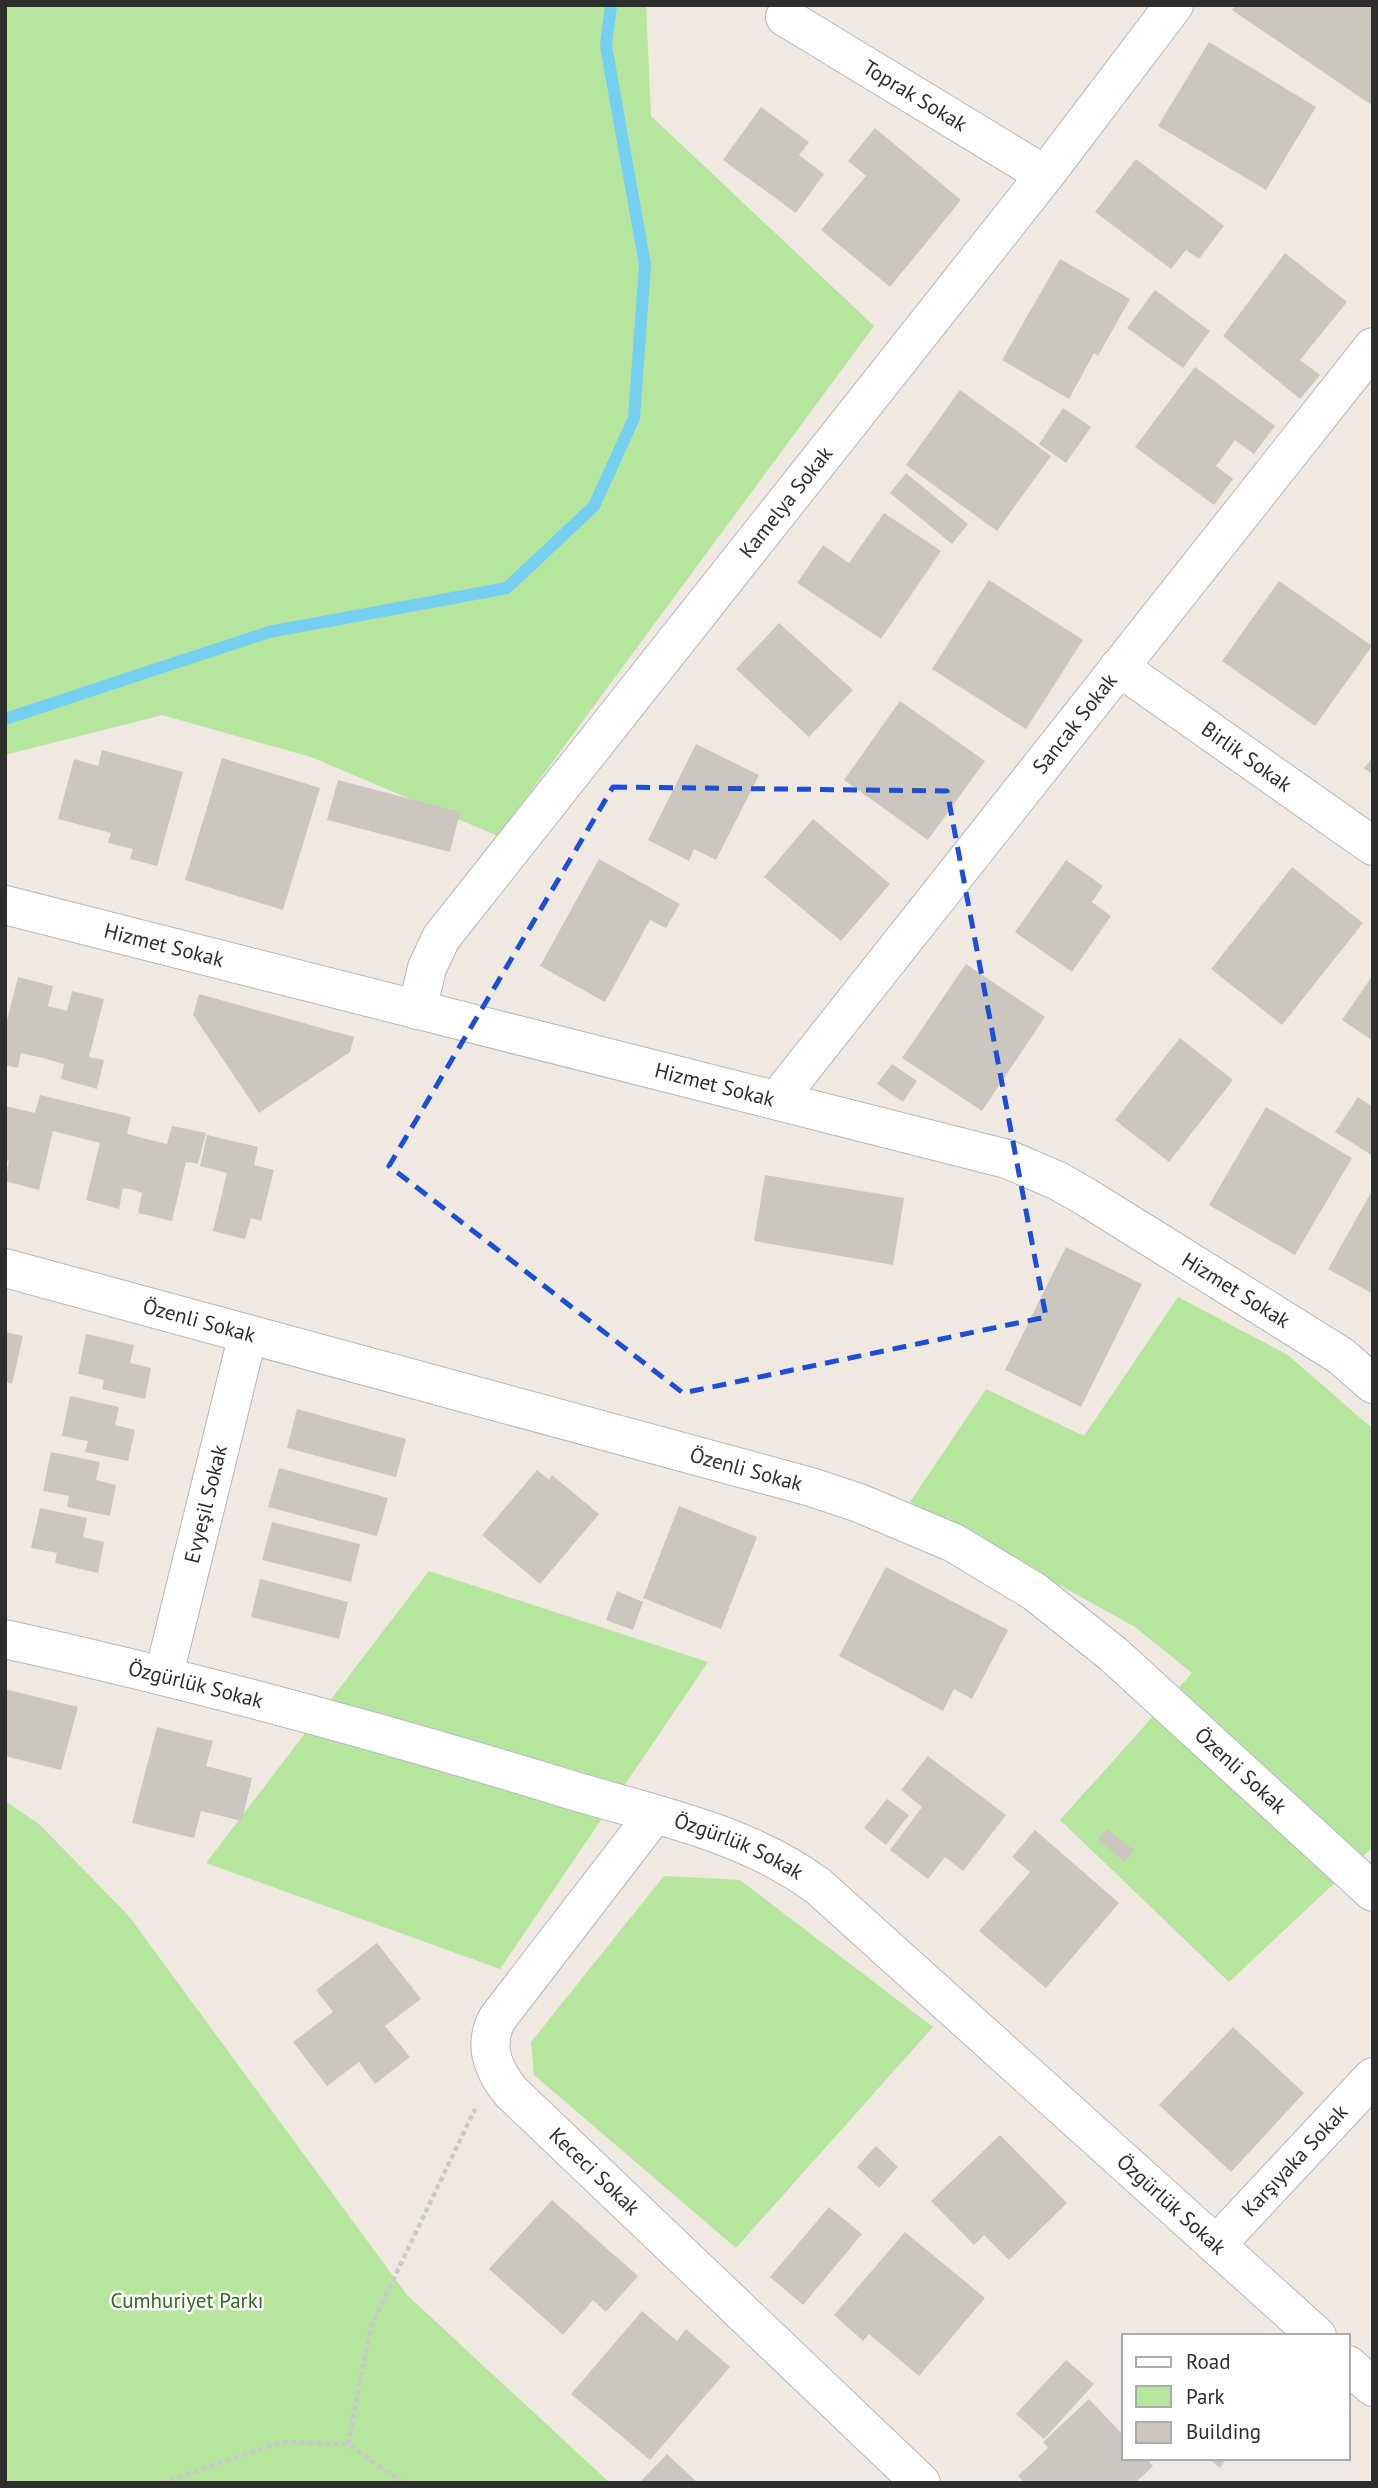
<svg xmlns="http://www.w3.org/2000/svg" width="1378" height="2488" font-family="'PT Sans',sans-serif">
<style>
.green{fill:#b6e59e}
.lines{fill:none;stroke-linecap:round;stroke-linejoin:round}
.stream{stroke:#75cff0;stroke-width:12}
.building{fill:#cbc7bf}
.minor-casing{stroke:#b4b7c1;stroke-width:40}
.path{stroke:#c9c9c9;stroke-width:4.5;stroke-dasharray:5 3.5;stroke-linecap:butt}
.minor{stroke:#fff;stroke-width:38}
.marked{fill:none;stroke:#1d4ed8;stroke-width:5;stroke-dasharray:14 9;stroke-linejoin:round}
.labels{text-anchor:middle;stroke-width:5;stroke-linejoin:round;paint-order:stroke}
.street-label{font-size:21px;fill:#2e2e2e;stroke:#fff}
.park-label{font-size:21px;fill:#2c6e1b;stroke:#fff}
</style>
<rect width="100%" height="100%" fill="#efe9e1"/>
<path class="green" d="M5,5H646L651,116L874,326L498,836L311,757L162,715L5,755Z
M1178,1297L1288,1355L1373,1429V1847L1229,1982L1060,1820L1192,1673L1135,1627L910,1502L986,1389L1084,1436Z
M429,1571L708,1662L500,1969L206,1863Z
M5,1801L39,1824L128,1915L407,2295L610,2483H5Z
M664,1876L740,1880L933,2027L736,2248L534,2075L531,2042Z"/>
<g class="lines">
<path class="stream" d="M5,719L269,632L507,588L594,506L634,418L645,265L606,46L611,5"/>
</g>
<path class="building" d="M1236,5H1373V106L1232,10Z
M1209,42L1316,107L1266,190L1158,126Z
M761,107L809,142L799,155L824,174L796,213L723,160Z
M875,128L961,200L890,287L821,230L866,176L848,161Z
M1136,159L1224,226L1199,259L1186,250L1171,269L1095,212Z
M1285,253L1347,302L1300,360L1320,375L1300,399L1223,336Z
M1060,259L1130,299L1098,356L1094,353L1069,399L1002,360Z
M1155,290L1210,331L1183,368L1127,328Z
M1195,367L1275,426L1254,454L1235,440L1216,466L1233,479L1214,505L1135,447Z
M960,390L1051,456L997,531L906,465Z
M1063,408L1091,427L1066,463L1039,444Z
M906,473L968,524L952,544L890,493Z
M884,513L941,551L881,639L797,583L823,545L849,563Z
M989,580L1083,640L1026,729L932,669Z
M1279,581L1372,646L1315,726L1222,661Z
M779,623L853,690L809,737L736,669Z
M900,701L985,761L928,840L844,780Z
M696,744L759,775L716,860L694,849L689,861L648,840Z
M102,750L183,772L157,866L130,859L133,849L108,843L111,833L58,819L74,759L98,766Z
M1373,757V775L1364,768Z
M222,758L320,788L283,910L185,880Z
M338,780L460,812L450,852L327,820Z
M813,819L890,884L841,941L764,877Z
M599,859L680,904L666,928L650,920L605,1002L540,966Z
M1066,860L1103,886L1092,902L1111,916L1072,972L1015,932Z
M1292,867L1363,923L1282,1025L1211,969Z
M966,964L1045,1017L982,1111L902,1058Z
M1373,975V1041L1342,1020Z
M18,977L53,986L48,1006L67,1011L72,991L104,999L89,1057L104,1060L97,1089L61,1079L64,1064L43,1058L21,1053L18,1068L5,1065V1028Z
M199,994L354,1037L350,1052L259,1113L193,1015Z
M1180,1038L1233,1080L1169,1162L1115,1120Z
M892,1064L917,1081L903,1102L877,1084Z
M40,1095L131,1117L127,1134L146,1139L167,1144L172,1126L206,1133L198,1164L186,1162L172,1221L138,1213L142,1193L134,1190L123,1188L119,1209L86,1200L100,1143L53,1131L39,1190L5,1181L9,1161L5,1160V1106L35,1113Z
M1358,1097L1373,1107V1156L1335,1132Z
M1266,1107L1352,1158L1295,1255L1209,1205Z
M207,1135L258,1147L254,1165L274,1170L261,1221L251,1218L245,1239L213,1231L227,1173L200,1166Z
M765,1175L904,1198L893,1265L754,1241Z
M1373,1189V1294L1328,1269Z
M1066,1247L1142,1284L1081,1407L1005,1370Z
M5,1332L23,1336L12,1384L5,1382Z
M86,1334L134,1345L130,1363L151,1368L145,1399L102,1389L104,1380L78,1374Z
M70,1396L119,1407L115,1425L135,1430L128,1461L85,1452L88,1441L62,1436Z
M297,1409L406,1439L396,1477L287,1448Z
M51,1452L100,1462L96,1480L116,1485L110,1516L67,1507L69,1496L43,1491Z
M279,1468L388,1498L377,1536L268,1507Z
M537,1470L549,1480L552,1475L599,1514L540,1584L482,1535Z
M679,1506L757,1537L721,1629L643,1598Z
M40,1508L87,1518L83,1537L104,1542L98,1573L55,1563L57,1553L31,1548Z
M272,1522L360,1544L351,1582L262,1560Z
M886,1567L1008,1630L972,1699L954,1689L943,1711L839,1656Z
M260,1579L348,1602L339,1639L251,1617Z
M617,1591L643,1602L633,1630L606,1620Z
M5,1689L78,1707L61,1770L5,1756Z
M157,1727L213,1741L206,1766L252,1778L242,1821L201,1811L194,1838L132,1823Z
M928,1756L1006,1815L963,1871L945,1857L928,1879L890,1850L922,1807L901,1790Z
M887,1799L909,1815L886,1845L864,1828Z
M1107,1829L1134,1850L1125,1862L1098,1840Z
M1035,1830L1119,1903L1046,1988L979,1931L1030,1872L1012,1857Z
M377,1943L421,1999L385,2026L410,2057L375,2084L359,2062L327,2086L293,2042L333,2012L316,1990Z
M1233,2027L1304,2093L1231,2172L1159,2105Z
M1000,2135L1067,2203L1009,2260L984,2235L974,2245L931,2201Z
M876,2146L898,2167L879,2188L857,2167Z
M552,2200L638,2276L606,2312L593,2300L563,2335L489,2269Z
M829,2207L862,2234L803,2305L770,2277Z
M905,2232L985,2298L919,2376L869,2334L863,2341L834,2315Z
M642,2311L677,2341L686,2329L730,2367L650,2460L571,2394Z
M1066,2360L1094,2384L1044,2439L1016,2414Z
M1089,2399L1124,2436V2458H1146L1153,2466L1135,2483H1025L1018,2476L1048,2448L1043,2442Z
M667,2454L698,2483H639Z
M1208,2458H1227L1220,2468Z"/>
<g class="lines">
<g class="minor-casing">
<g id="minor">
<path id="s1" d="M785,17L1045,175"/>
<path id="s2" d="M1119,667L1373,846"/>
<path id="s3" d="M5,905L1007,1159L1058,1181L1086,1197L1341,1356L1373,1384"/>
<path id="s4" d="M417,1010L427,968L441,938L1045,175L1174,5"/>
<path id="s5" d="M777,1100L1373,347"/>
<path id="s6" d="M5,1268L811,1487L859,1503L954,1543L1035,1592L1113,1654L1373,1892"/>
<path id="s7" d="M5,1639C195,1681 382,1732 568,1789C653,1815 745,1832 818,1886L1317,2336"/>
<path id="s8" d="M164,1674L248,1334"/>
<path id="s9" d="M654,1815L497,2019C483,2046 493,2070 511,2092L921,2483"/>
<path id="s10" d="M1217,2244L1373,2077"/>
<path d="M1348,2365L1373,2387"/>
</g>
</g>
<path class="path" d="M348,2444L371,2326L475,2109
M162,2483L282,2442L348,2444L403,2483"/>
<use href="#minor" class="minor"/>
</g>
<path class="marked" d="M613,787L947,791L1046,1317L683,1393L389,1166Z"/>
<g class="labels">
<g class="street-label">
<text dy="7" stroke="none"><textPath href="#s1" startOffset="152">Toprak Sokak</textPath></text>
<text dy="7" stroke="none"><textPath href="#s4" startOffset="632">Kamelya Sokak</textPath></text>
<text dy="7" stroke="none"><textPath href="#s5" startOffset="480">Sancak Sokak</textPath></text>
<text dy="7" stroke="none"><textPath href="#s2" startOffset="156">Birlik Sokak</textPath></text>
<text dy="7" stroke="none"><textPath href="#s3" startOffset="164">Hizmet Sokak</textPath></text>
<text dy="7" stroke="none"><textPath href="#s3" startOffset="732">Hizmet Sokak</textPath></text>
<text dy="7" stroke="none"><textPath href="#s3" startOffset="1298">Hizmet Sokak</textPath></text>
<text dy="7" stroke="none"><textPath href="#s6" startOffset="201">Özenli Sokak</textPath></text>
<text dy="7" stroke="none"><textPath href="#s6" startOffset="768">Özenli Sokak</textPath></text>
<text dy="7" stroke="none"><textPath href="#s8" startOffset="175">Evyeşil Sokak</textPath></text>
<text dy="7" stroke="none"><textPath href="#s7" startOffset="196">Özgürlük Sokak</textPath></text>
<text dy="7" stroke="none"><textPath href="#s6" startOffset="1356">Özenli Sokak</textPath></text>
<text dy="7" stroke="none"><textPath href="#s7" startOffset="763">Özgürlük Sokak</textPath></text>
<text dy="7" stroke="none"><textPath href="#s10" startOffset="114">Karşıyaka Sokak</textPath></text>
<text dy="7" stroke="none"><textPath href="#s9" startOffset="452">Kececi Sokak</textPath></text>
<text dy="7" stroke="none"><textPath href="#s7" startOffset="1328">Özgürlük Sokak</textPath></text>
</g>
<g class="park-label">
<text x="187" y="2308">Cumhuriyet Parkı</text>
</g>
</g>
<rect width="1378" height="2488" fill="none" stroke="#2e2e2e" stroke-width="14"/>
<rect x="1122" y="2334" width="228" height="126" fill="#ffffff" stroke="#ababab" stroke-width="2"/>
<rect x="1136" y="2357" width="35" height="10" fill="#ffffff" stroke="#ababab" stroke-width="2"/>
<text x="1186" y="2369" font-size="21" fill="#2e2e2e">Road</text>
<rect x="1136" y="2386" width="35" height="21" fill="#b6e59e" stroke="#ababab" stroke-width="2"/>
<text x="1186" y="2404" font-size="21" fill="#2e2e2e">Park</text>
<rect x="1136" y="2422" width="35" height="21" fill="#cbc7bf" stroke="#ababab" stroke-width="2"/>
<text x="1186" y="2439" font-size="21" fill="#2e2e2e">Building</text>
</svg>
